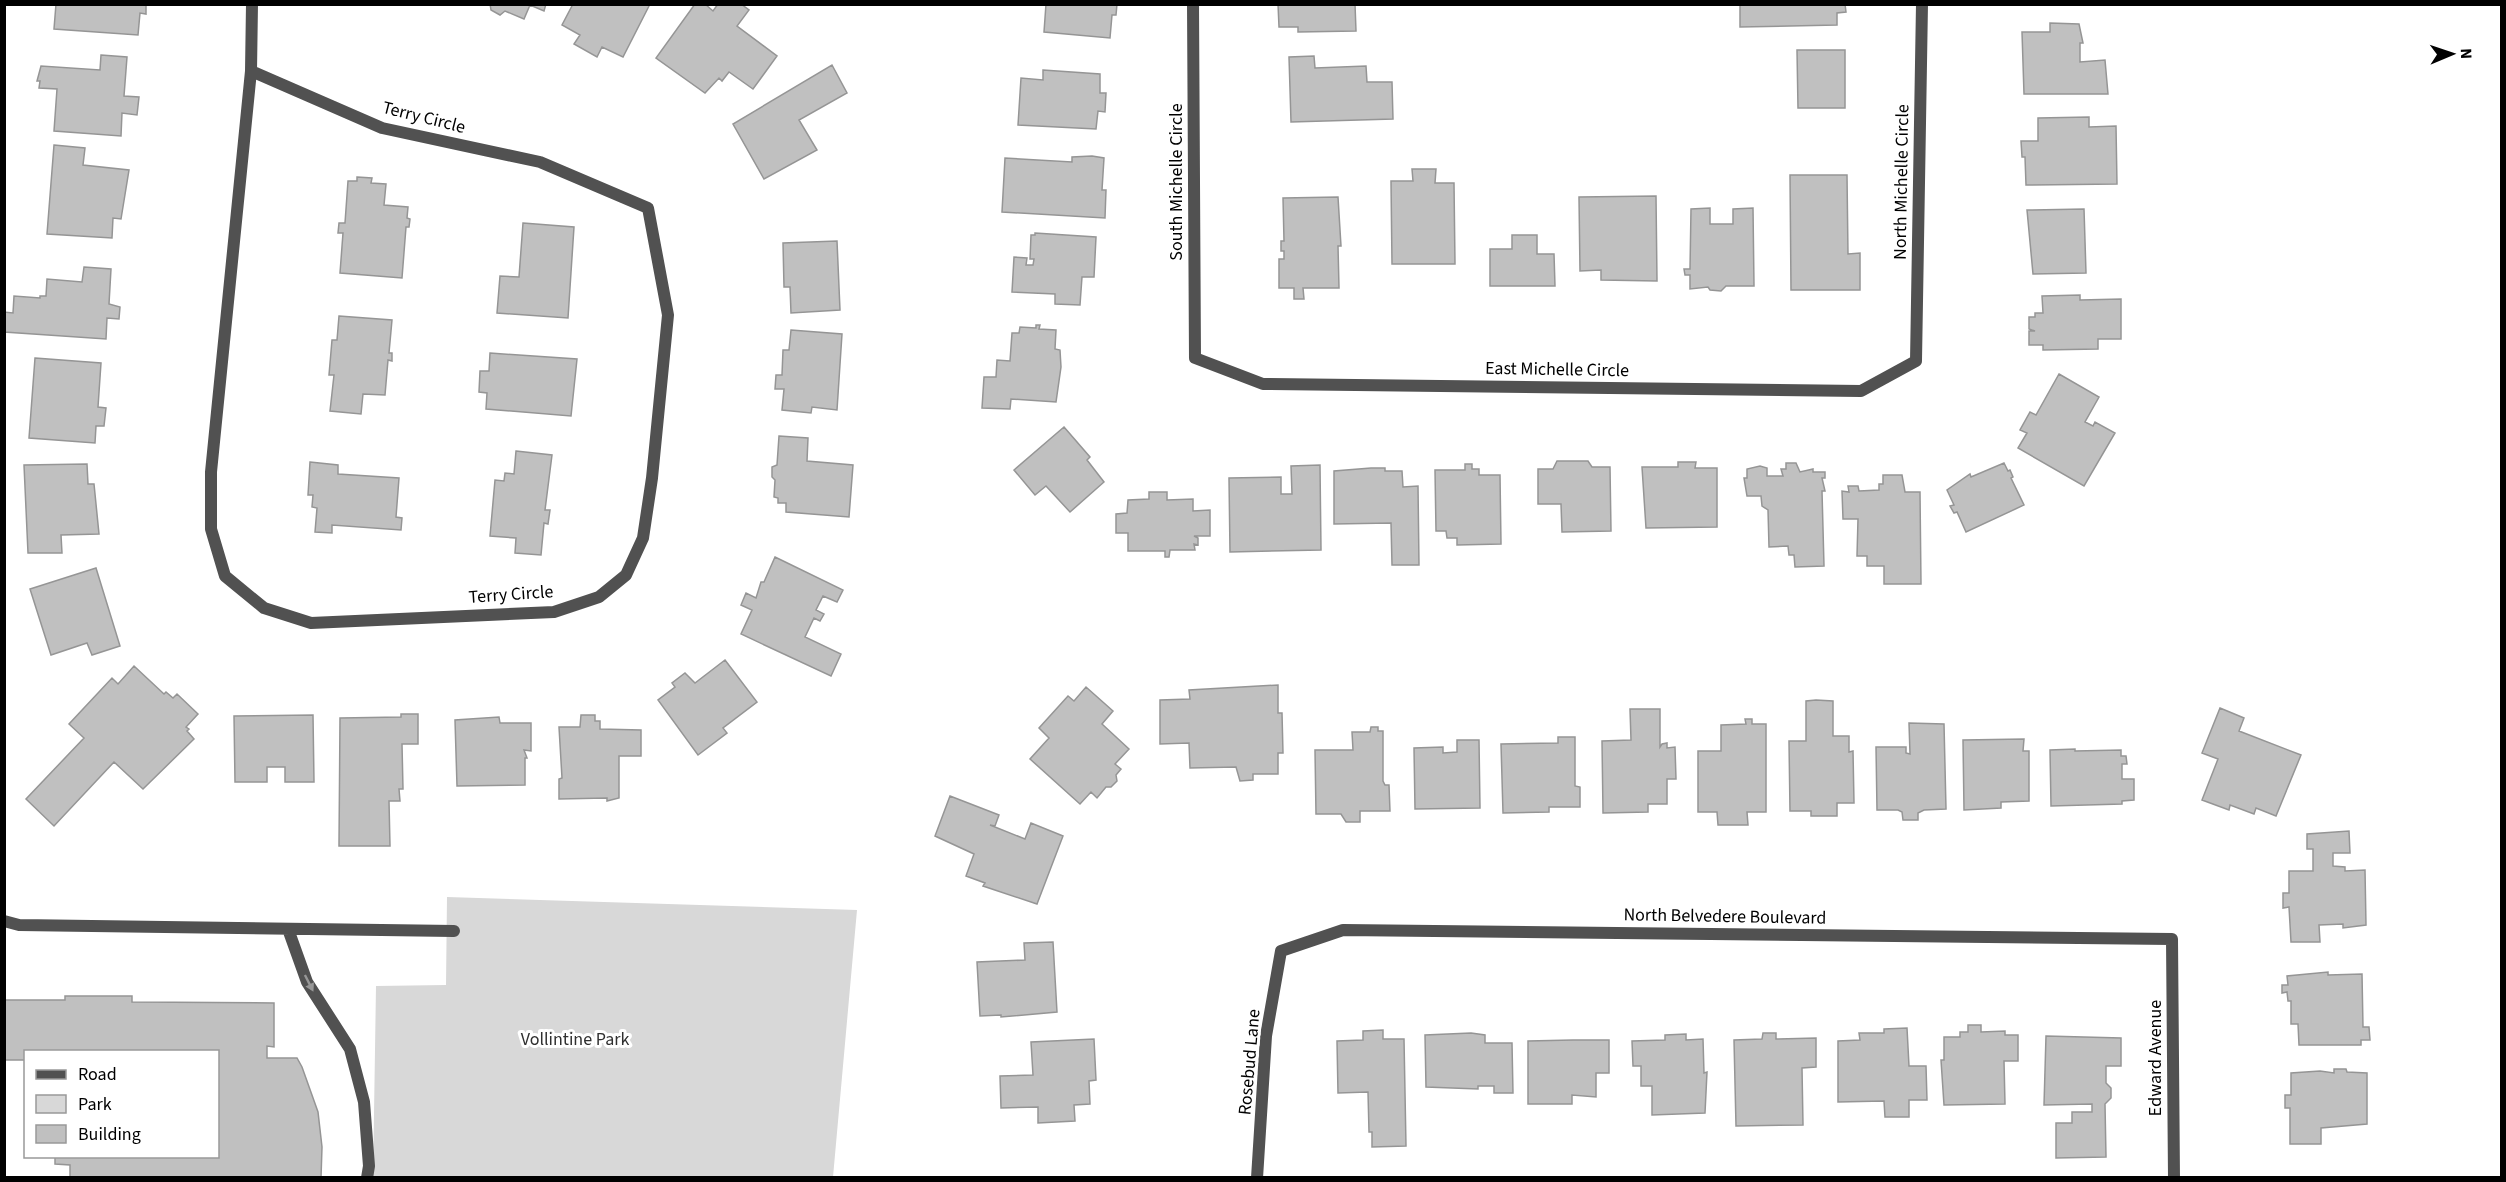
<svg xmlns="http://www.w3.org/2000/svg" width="2506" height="1182" font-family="'Source Sans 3',sans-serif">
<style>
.green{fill:#d8d8d8}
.building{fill:#c0c0c0;stroke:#959595;stroke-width:1.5}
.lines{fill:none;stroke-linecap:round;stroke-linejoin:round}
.service{stroke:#515151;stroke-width:12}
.minor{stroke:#515151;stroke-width:12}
.oneway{fill:#979797}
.labels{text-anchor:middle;stroke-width:6;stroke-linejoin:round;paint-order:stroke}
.street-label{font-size:18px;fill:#000;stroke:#fff}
.park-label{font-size:18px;fill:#2f2f2f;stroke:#fff}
</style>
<rect width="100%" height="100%" fill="#fff"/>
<path class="green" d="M447,897L857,910L833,1177L373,1178L376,986L446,985Z"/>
<path class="building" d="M56,4H146V14L140,13L138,35L54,29Z
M490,4H546L544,11L530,5L524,19L505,11L500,15L491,10Z
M573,4H650L623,57L602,47L597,57L574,44L580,35L562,25Z
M695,4H705L713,11L718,4H741L749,10L737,26L777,56L753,89L729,72L722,81L719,78L705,93L656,58Z
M1046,4H1117L1116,15H1112L1110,38L1044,32Z
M1278,4H1355L1356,31L1298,32V27H1279Z
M1740,4H1845L1846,12L1837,13V25L1740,27Z
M2050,23L2079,24L2083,43H2080V62L2105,60L2108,94H2024L2022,32H2050Z
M1797,50H1845V108H1798Z
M101,55L127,57L124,96L139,97L137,115L122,113L121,136L54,131L57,89L39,88L40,81H37L41,66L100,70Z
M1314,56L1315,68L1366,66L1367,82H1392L1393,119L1291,122L1289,57Z
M832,65L847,93L799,120L817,150L764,179L733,124Z
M1043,70L1100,74V93H1106L1105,112L1098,111L1096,129L1018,125L1021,78L1043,80Z
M2089,117V127L2116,126L2117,184L2026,185L2025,157H2022L2021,141H2038V118Z
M54,145L85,148L83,165L129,170L121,219L113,218L112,238L47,234Z
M1092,156L1104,158L1102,190H1106L1105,218L1002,212L1005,158L1072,162V157Z
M1412,169H1436L1435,183H1454L1455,264H1392L1391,181H1413Z
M1790,175H1847L1848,254L1860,253V290H1791Z
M357,177L372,178L371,183L386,184L384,205L408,207L407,218L410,219L409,227H406L402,278L340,273L343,233H338L339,223H345L348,181H357Z
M1656,196L1657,281L1601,280V270L1580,271L1579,197Z
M1338,197L1341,246H1338L1339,288H1303L1304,299H1294V288H1279V259H1284V251H1281V241H1284L1283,198Z
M1710,208V224H1733V209L1753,208L1754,286H1726L1721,291L1710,290L1708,287L1690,289V275H1685L1684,269H1690L1691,209Z
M2084,209L2086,273L2033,274L2027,210Z
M523,223L574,227L568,318L497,313L500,276L519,277Z
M1035,233L1096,237L1094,277H1082L1080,305L1055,304V294L1012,292L1014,257L1027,258L1026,265H1033L1034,259H1030L1031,235H1035Z
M1512,235H1537V254H1554L1555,286H1490V249H1512Z
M837,241L840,310L791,313L790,287H784L783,243Z
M84,267L111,269L109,304L120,307L119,319L107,318L106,339L4,332V312L13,313L14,296L40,298V296H46L47,279L82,282Z
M2080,295V300L2121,299V339H2098V349L2043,350V345H2029V331H2035L2029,329V317H2035V313H2043L2042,296Z
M339,316L392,320L389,353H392V361L388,360L385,395L363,394L361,414L330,411L334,375H329L332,340H337Z
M1036,325H1040L1039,329L1056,330L1055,349L1060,350L1061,367L1056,402L1011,399L1010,409L982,408L984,377H996L997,360L1010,361L1012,333H1019L1020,327L1036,328Z
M791,330L842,334L837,410L812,407L811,413L782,410L784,389H775L776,375H782L783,350H789Z
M490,353L577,359L571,416L486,409L487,393L479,392L480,371H489Z
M35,358L101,363L98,407L106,408L104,426H96L95,443L29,438Z
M2059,374L2099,397L2085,422L2093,426L2095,422L2115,433L2084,486L2018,448L2027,433L2020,430L2030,412L2036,415Z
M1064,427L1090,457L1087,460L1104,482L1070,512L1046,486L1035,495L1014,470Z
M779,436L808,438L807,461L853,465L849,517L786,512V503H778V498L774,497L775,480L772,477V467L777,465Z
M516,451L552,455L545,510H550L548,524L544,523L541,555L515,553L516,538L490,536L495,480L504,481L505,473L514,474Z
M1557,461H1588L1592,467H1610L1611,531L1562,532L1561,504H1538V469H1553Z
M310,462L338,465V474L399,478L396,517L402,518L401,530L332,525V533L315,532L317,508L312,507L313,495H308Z
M1678,462H1696L1695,468H1717V527L1646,528L1642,467H1678Z
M1786,463H1796L1800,472L1813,469V472H1825V478H1822L1825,491H1822L1824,566L1795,567L1794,555H1789L1788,546L1769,547L1768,510L1762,506L1761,496H1747L1744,478H1747V469L1760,466L1767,468V476H1783L1781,469H1786Z
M2004,463L2008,471L2010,470L2013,477L2011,478L2024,505L1966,532L1957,512L1954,513L1950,506L1954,505L1947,490L1970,474L1971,477Z
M87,464L88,484H94L99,534L61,535L62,553H28L24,465Z
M1465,464H1472V469H1479V475H1500L1501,544L1457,545V538H1447L1446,531H1436L1435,470H1465Z
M1320,465L1321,550L1230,552L1229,478L1281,477V494H1292L1291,466Z
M1371,468H1385V471H1402L1403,487L1418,486L1419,565H1392L1391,523L1334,524V471Z
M1883,475H1902L1905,492H1920L1921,584H1884V566H1867V556H1857L1858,519H1843L1842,491L1849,492L1848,486H1858L1859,491L1879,490V484H1883Z
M1149,492H1167V500L1193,499V511L1210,510V536H1194L1198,538V545L1194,544L1195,550H1170L1169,557H1165V551H1128V533H1116V514L1127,513L1128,500L1149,499Z
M775,557L843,590L837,602L823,596L816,610L824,614L820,621L814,618L805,637L841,654L831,676L741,634L752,610L741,605L746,593L756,598L761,582H764Z
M96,568L120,646L92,655L87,643L51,655L30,589Z
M725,660L757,702L723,728L727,733L698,755L658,700L675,687L672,683L685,673L695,683Z
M134,666L164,694L166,692L173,698L177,694L198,714L186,727L189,729L187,731L194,739L143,789L114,762L54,826L26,799L84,738L69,724L112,678L118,684Z
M1278,685V713H1282L1283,753H1278V774H1253V780L1240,781L1236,767L1190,768L1189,743L1160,744V700L1190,699L1189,690Z
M1086,687L1113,711L1102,724L1129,749L1115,764L1121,769L1116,775L1117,781L1111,787H1106L1097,798L1091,792L1080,804L1030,759L1049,738L1039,728L1068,696L1074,701Z
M1816,700L1833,701V736H1849V752L1853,751L1854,803H1837V816H1811V811H1790L1789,741H1806V701Z
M2220,708L2244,718L2239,731L2301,755L2276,816L2256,808L2254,814L2230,805L2229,810L2202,800L2218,759L2202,753Z
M1630,709H1660V747L1662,744L1667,743V748L1675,747L1676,779H1667V804H1648V812L1603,813L1602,741L1631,740Z
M401,714H418V744H402L403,789H399L400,801H389L390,846H339L340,718L401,717Z
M313,715L314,782H285V767H267V782H235L234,716Z
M581,715H595V721H600V729L641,730V756H619V798L607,801V798L559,799V779L562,778L559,727H580Z
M499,717L500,723H531V751L524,750L527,758H525V785L457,786L455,720Z
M1745,719H1752V724H1766V812H1747L1748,825H1718L1717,812H1698V751H1721V725L1746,724Z
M1909,723L1944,724L1946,809L1924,810L1918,813V820H1903L1902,812L1898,810H1877L1876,747H1906V753L1910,754Z
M1371,727H1378V731H1383V781L1385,785H1389L1390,811H1360V822H1346L1341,814H1316L1315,750H1353L1352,732H1370Z
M1558,737H1575V786L1580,787V807H1549V812L1503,813L1501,744L1558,743Z
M2024,739L2023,751H2029V801L2001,802V808L1964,810L1963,740Z
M1457,740H1479L1480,808L1415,809L1414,748L1443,747V753L1457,752Z
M2075,749V751L2121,750V756H2126L2127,764H2122V779H2134V800L2122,801V804L2051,806L2050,750Z
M950,796L999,815L995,826L990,825L1025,839L1031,823L1063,836L1037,904L983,886L985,883L966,876L974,854L935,836Z
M2349,831L2350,853H2333V866L2345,867V871L2365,870L2366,925L2343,928V924L2319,925L2320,942H2291L2289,907L2283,908V893H2289V871H2313V849H2307V834Z
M1053,942L1057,1012L1001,1017V1015L980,1016L977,962L1025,960L1024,943Z
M2328,972V975L2362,974L2363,1027H2369L2370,1040H2361V1045H2299L2298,1024H2291V1001H2288L2287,992L2282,993V985H2288L2287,976Z
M65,996H132V1002L274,1003V1047L267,1046V1058H297L302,1067L318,1112L322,1147L321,1178H70V1165L55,1164V1156H218V1052H26V1060H4V1000H65Z
M1968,1025H1981V1032L2005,1031V1035H2018V1061H2004L2005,1104L1944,1105L1941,1060H1944V1037H1960V1032H1968Z
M1907,1028L1909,1066H1926L1927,1100H1909V1117H1885L1884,1101L1838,1102V1041L1860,1040L1859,1033H1884V1029Z
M1383,1030V1039H1404L1406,1146L1372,1147V1132H1369L1368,1092L1338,1093L1337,1041L1363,1040V1031Z
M1471,1033L1485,1035V1043H1512L1513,1093H1494V1086H1478V1089L1426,1087L1425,1035Z
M1763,1033H1776V1039L1816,1038V1067L1802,1068L1803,1125L1736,1126L1734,1040L1762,1039Z
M1686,1034V1040L1703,1039L1704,1073L1707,1072L1705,1113L1652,1115V1086H1641V1066H1633L1632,1041L1665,1040V1035Z
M2046,1036L2121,1038V1066H2106V1083L2111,1088V1098L2105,1104L2106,1157L2056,1158V1123H2072V1112H2092V1104L2044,1105Z
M1094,1039L1096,1080L1089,1081L1090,1104L1074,1105L1075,1121L1038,1123V1107L1001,1108L1000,1076L1033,1075L1031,1042Z
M1573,1040H1609V1073H1596V1097L1572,1095V1104H1528V1041Z
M2334,1069H2346L2347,1072L2367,1073V1124L2321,1128V1144H2290V1108H2285V1095H2291V1073L2320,1071L2334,1073Z"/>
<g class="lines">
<path class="service" d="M4,921L19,925L454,931
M288,929L307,982L350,1049L364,1102L369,1166L367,1178"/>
<path class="minor" d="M1193,4L1195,358L1263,384L1861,391L1916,361L1922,4
M251,71L382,128L540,162L648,208L668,315L652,478L643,538L626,575L599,597L554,612L311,623L264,608L225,576L211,529V472Z
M251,71L252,4
M1257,1178L1266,1036L1281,951L1343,930L2172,939L2174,1178"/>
</g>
<defs><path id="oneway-solid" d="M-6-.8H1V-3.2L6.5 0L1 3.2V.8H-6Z" transform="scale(1.5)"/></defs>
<use class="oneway" href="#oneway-solid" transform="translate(309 983) rotate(63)"/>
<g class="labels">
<g class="street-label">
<text transform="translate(424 117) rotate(14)" y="6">Terry Circle</text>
<text transform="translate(1176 182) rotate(-90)" y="6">South Michelle Circle</text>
<text transform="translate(1901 182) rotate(-89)" y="6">North Michelle Circle</text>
<text transform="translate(1557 369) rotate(1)" y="6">East Michelle Circle</text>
<text transform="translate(511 594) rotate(-4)" y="6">Terry Circle</text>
<text transform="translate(1725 916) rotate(1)" y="6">North Belvedere Boulevard</text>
<text transform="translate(2155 1058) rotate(-90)" y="6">Edward Avenue</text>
<text transform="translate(1249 1062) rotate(-85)" y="6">Rosebud Lane</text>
</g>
<g class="park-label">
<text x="575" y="1045">Vollintine Park</text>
</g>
</g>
<rect width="2506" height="1182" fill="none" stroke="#000000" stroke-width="12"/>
<rect x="24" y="1050" width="195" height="108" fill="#ffffff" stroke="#999999" stroke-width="1.5"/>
<rect x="36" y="1070" width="30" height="9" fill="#515151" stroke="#999999" stroke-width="1.5"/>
<text x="78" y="1080" font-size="18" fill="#000000">Road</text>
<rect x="36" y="1095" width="30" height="18" fill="#d8d8d8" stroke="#999999" stroke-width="1.5"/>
<text x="78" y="1110" font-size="18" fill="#000000">Park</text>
<rect x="36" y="1125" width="30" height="18" fill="#c0c0c0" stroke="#999999" stroke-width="1.5"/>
<text x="78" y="1140" font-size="18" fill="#000000">Building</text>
<g transform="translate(2452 54) rotate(88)" stroke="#ffffff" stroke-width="4.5" paint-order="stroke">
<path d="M0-4.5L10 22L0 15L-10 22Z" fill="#000000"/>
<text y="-9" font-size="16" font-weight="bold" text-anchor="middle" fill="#000000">N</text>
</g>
</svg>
